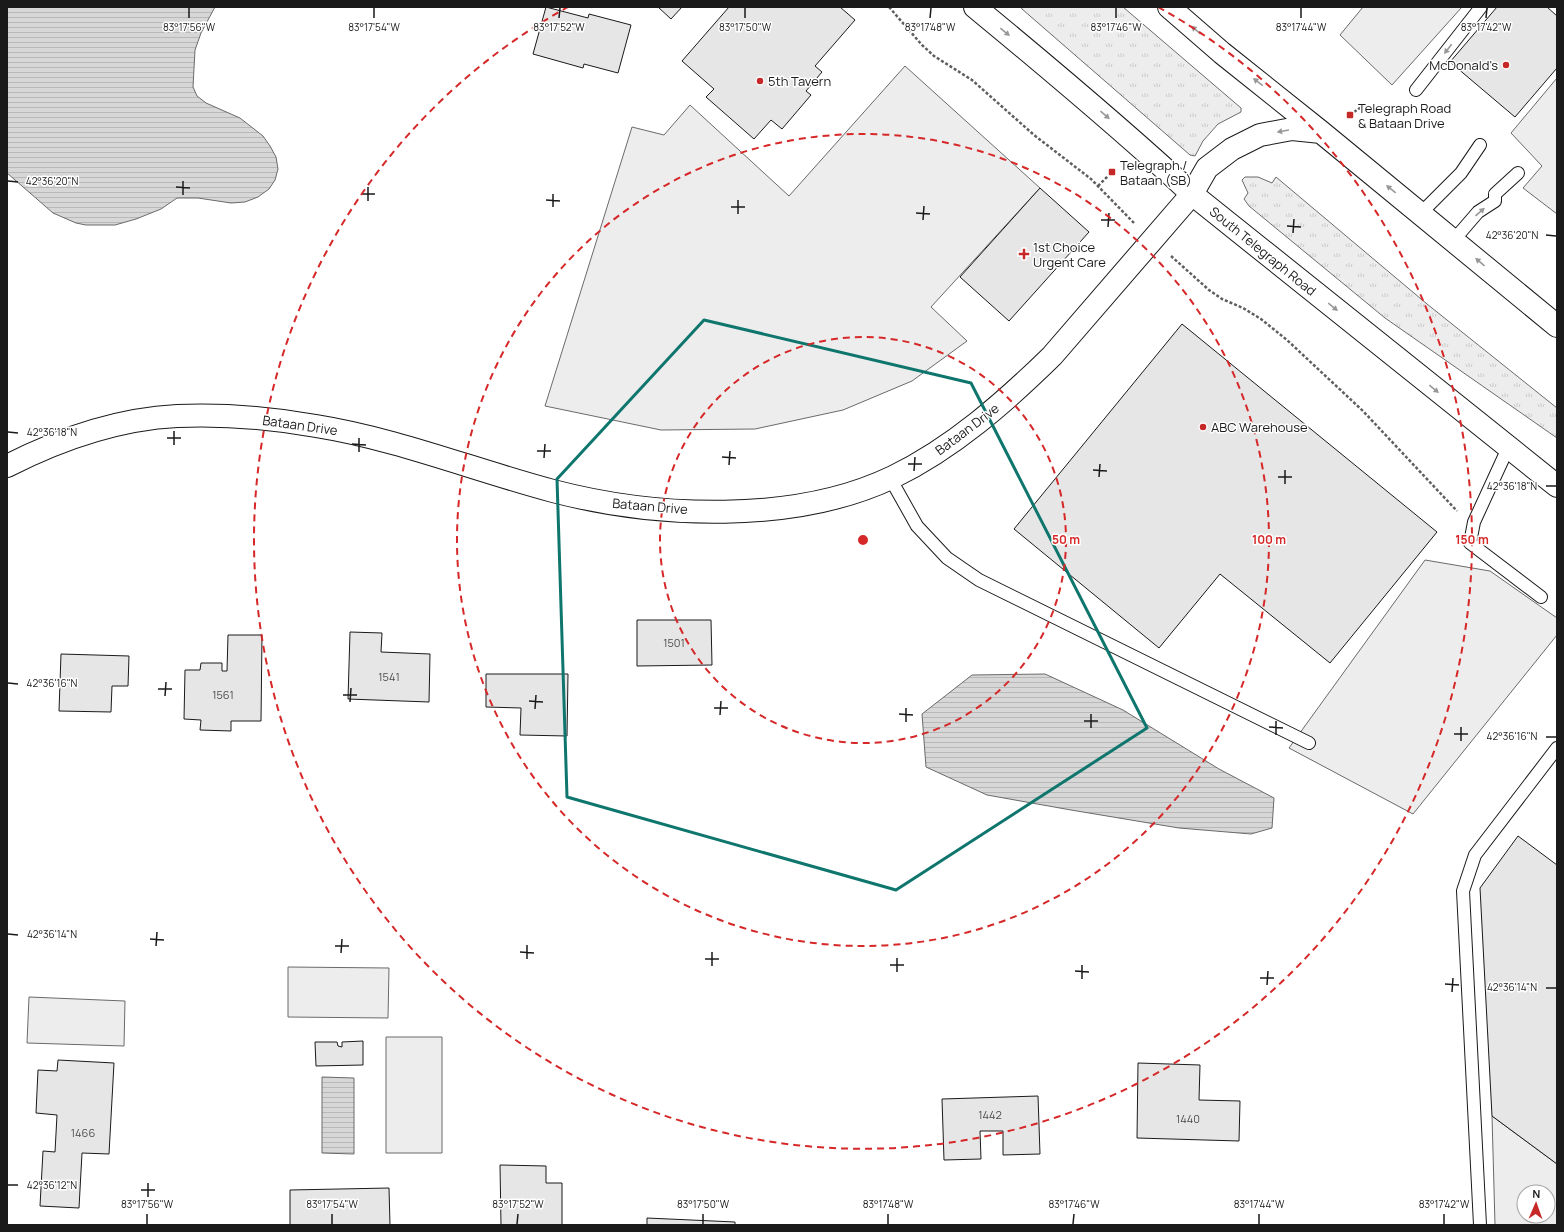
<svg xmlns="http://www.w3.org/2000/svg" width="1564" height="1232" font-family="Manrope,sans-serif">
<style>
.grass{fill:url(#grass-tufts);stroke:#6a6a6a}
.built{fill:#ededed;stroke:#6a6a6a;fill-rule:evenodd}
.water{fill:url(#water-rules);stroke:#6a6a6a}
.building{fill:#e6e6e6;stroke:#1a1a1a}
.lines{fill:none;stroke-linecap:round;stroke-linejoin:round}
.service-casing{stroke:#1a1a1a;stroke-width:14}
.minor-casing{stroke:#1a1a1a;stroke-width:24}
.trunk-casing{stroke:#1a1a1a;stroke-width:24}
.path{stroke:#5f5f5f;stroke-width:2.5;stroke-dasharray:3 2;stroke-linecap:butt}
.service{stroke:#fff;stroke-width:12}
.minor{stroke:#fff;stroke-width:22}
.trunk{stroke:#fff;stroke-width:22}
.oneway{fill:#989898}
.marked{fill:none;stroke:#0f766e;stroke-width:3;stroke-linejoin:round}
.ticks{fill:none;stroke:#1a1a1a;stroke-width:1.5}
.ring{fill:none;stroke:#d62828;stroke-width:2;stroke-dasharray:7 5}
.poi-dot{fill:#c62828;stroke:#fff;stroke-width:1.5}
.labels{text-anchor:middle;stroke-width:3;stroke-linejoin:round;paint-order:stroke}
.number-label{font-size:11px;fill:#4d4d4d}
.poi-label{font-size:13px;fill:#1a1a1a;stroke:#fff;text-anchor:start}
.street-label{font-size:13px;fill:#1a1a1a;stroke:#fff}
.ticks-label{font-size:10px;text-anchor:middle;fill:#1a1a1a;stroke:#fff;stroke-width:3;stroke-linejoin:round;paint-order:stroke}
.centre{fill:#d62828;stroke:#fff;stroke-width:2}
.ring-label{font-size:12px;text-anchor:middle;font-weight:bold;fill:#d62828;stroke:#fff;stroke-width:3;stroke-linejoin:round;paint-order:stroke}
</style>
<defs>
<pattern id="grass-tufts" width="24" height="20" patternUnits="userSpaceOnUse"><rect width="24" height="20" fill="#ededed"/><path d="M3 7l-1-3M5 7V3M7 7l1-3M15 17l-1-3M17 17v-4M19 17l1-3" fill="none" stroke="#cbcbcb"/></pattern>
<pattern id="water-rules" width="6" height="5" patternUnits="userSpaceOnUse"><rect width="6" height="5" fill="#d7d7d7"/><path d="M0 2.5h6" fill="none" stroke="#b8b8b8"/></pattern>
</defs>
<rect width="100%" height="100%" fill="#fff"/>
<path class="grass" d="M1021,7H1123L1241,108V112L1218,124L1203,141L1195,156L1190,155L1022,9Z
M1245,177H1258L1272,183L1276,177L1427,304L1557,408V438L1385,318L1249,206L1244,199L1248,193L1242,180Z"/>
<path class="built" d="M1363,7H1462L1392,85L1340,35Z
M905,66L1040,188L931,307L967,341L912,381L843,410L755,429L661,430L545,406L632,127L664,135L690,105L789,196Z
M1557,78V214L1523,188L1542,166L1511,133Z
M1425,560L1490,571L1557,618V635L1413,814L1289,748Z
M288,967L389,968L388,1018L288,1017Z
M29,997L125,1001L124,1046L27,1043Z
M386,1037H442V1153H386Z
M1492,1116L1557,1164V1225H1495ZM1524,1192H1548V1216H1524Z"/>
<path class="water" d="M7,7H215L201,33L195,50L193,87L197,96L206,103L240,118L263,136L270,146L276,157L278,169L275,180L269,189L258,197L245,202L231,203L198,198H177L161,209L136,219L115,225H86L76,223L53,213L7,173Z
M1045,674L1123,710L1219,769L1274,798L1272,828L1251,834L1179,828L1071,810L987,795L926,767L922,714L972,675Z
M322,1077L354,1078V1154L322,1153Z"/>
<path class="building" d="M546,7L588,18L589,14L631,25L618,73L584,64L583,68L533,54Z
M658,7H682L671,19Z
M729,7H840L855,20L815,66L822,72L806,91L811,95L782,129L771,120L754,139L706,97L714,89L682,61Z
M1497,7H1547L1557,16V68L1515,117L1450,62Z
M1040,188L1089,232L1009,321L960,277Z
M1182,324L1437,532L1330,663L1220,574L1159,648L1014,529Z
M637,620H711L712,665L637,666Z
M350,632L382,633L381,652L430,654L429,702L348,699Z
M228,635H262L261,721H231V731L200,730L201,720L184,719L185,670H200L201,663H222V671H227Z
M61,654L129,656L128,686H112L111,712L59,711Z
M486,674H568L567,736L520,735L521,708L486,707Z
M1518,836L1557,865V1164L1492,1116L1480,888Z
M363,1041V1065L316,1066L315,1042H337L338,1046L342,1047V1042Z
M58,1060L114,1063L109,1154L82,1153L79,1208L40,1206L43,1151L55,1152L57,1115L36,1113L38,1070L57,1071Z
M1138,1063L1200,1065L1199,1100L1240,1101L1239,1141L1137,1138Z
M1038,1096L1040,1154L1003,1155V1131H980L981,1159L944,1160L942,1099Z
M500,1165L546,1166V1183H562V1225H501Z
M389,1188L390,1225H290V1190Z
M647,1218L735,1222V1225H647Z"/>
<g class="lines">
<g class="service-casing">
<path id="service" d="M1416,90L1481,7
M1421,213L1461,173L1480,145
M1453,241L1478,212L1495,201V194L1518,173
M1508,448L1474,522L1470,543L1541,597
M890,478L917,526L947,558L979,580L1309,743
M1480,1225L1463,891L1475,855L1557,748"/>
</g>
<g class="minor-casing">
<path id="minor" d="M7,466C60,439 118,419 177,416C223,414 271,418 316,426C397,439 474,470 553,491C656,518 795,524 893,477C953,448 1005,402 1052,356L1192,194"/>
</g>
<g class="trunk-casing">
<path id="trunk" d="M975,7C1049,68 1122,129 1192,194L1557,486
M1169,7L1222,53L1321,132L1557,326
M1192,194L1207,168L1232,149L1260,135L1292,129L1321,132"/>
</g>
<path class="path" d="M889,7L922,45L934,56L972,80L1034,135L1091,179L1134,223
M1350,115L1364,105
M1098,186L1112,172
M1171,256L1209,290L1222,299L1243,308L1261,319L1287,340L1363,411L1457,511"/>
<use href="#service" class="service"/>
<use href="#minor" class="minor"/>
<use href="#trunk" class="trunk"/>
</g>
<defs><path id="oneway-solid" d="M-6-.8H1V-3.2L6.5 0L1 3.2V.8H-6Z"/></defs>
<g class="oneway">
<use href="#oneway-solid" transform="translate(1196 30) rotate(-139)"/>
<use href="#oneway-solid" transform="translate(1005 32) rotate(39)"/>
<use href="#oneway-solid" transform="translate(1448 49) rotate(128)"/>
<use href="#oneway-solid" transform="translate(1258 82) rotate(-142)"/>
<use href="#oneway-solid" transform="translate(1105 115) rotate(41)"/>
<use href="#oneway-solid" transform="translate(1283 131) rotate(170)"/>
<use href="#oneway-solid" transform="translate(1391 189) rotate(-141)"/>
<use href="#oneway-solid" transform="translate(1480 212) rotate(-41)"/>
<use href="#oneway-solid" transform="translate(1480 262) rotate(-140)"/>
<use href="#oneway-solid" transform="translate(1333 307) rotate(39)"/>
<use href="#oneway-solid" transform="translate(1434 389) rotate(39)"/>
</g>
<path class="marked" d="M704,320L971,383L1147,728L896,890L567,797L557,479Z"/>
<path class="ticks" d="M189,18V8M374,18V8M559,18L560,8M745,18V8M930,18L931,8M1116,18V8M1301,18V8M1486,18L1487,8M8,181L18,182M176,187L190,188M361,194H375M183,195V181M546,200L560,201M368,201V187M553,207V194M731,207H745M916,213L930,214M738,214V200M923,220L924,206M1101,220H1115M1287,226L1301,227M1108,227L1109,213M1293,233L1294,219M1546,235L1556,236M8,432L18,433M167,438H181M352,444L366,445M174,445V431M537,451H551M359,452V438M722,457L736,458M544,458L545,444M908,464H922M729,465L730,451M1093,470L1107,471M914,471L915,457M1099,477L1100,464M1278,477H1292M1285,484V470M1546,486H1556M8,683L18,684M158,689H172M343,695H357M165,696L166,682M529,701L543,702M350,702L351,688M714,708H728M535,709L536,695M899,714L913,715M720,715L721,701M1084,721H1098M906,722V708M1269,727L1283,728M1091,728V714M1454,734H1468M1276,735V721M1546,737H1556M1461,741V727M8,934L18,935M150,939L164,940M156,946L157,932M335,946H349M520,952L534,953M341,953L342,939M527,959V945M705,959H719M890,965H904M712,966V952M1075,971L1089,972M897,972V958M1260,978H1274M1082,979V965M1445,984L1459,985M1267,985L1268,971M1546,988H1556M1452,992L1453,978M8,1185H18M141,1190H155M148,1197V1183M147,1224V1214M332,1224V1214M517,1224L518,1214M703,1224V1214M888,1224V1214M1073,1224L1074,1214M1259,1224V1214M1444,1224V1214"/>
<g class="ring">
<circle cx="863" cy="540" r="203"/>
<circle cx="863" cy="540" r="406"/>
<path d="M1158 7A609 609 0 1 1 568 7"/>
</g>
<g class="poi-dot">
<circle cx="1506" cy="65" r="4"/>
<circle cx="760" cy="81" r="4"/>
<rect x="1346" y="111" width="8" height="8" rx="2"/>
<rect x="1108" y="168" width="8" height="8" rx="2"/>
<path d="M1022 248h4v4h4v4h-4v4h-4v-4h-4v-4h4z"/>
<circle cx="1203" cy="427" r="4"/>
</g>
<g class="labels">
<g class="number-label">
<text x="674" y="647">1501</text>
<text x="389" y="681">1541</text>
<text x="223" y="699">1561</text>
<text x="990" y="1119">1442</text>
<text x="1188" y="1123">1440</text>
<text x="83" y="1137">1466</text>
</g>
<g class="poi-label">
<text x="1498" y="70" text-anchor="end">McDonald's</text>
<text x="768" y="86">5th Tavern</text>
<text x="1358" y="113">Telegraph Road<tspan x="1358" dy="15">&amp; Bataan Drive</tspan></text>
<text x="1120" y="170">Telegraph /<tspan x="1120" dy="15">Bataan (SB)</tspan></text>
<text x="1033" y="252">1st Choice<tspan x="1033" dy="15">Urgent Care</tspan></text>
<text x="1211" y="432">ABC Warehouse</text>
</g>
<g class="street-label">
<text transform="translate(1263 251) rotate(39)" y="5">South Telegraph Road</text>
<text transform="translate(300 425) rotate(8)" y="5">Bataan Drive</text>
<text transform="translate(967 429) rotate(-37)" y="5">Bataan Drive</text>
<text transform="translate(650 506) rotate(5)" y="5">Bataan Drive</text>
</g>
</g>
<g class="ticks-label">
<text x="189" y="31">83°17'56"W</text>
<text x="374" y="31">83°17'54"W</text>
<text x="559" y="31">83°17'52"W</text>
<text x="745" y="31">83°17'50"W</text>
<text x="930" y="31">83°17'48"W</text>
<text x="1116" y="31">83°17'46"W</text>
<text x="1301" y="31">83°17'44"W</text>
<text x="1486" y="31">83°17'42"W</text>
<text x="52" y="185">42°36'20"N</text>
<text x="1512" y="239">42°36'20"N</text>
<text x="52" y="436">42°36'18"N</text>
<text x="1512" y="490">42°36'18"N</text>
<text x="52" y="687">42°36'16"N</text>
<text x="1512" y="740">42°36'16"N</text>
<text x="52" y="938">42°36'14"N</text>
<text x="1512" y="991">42°36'14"N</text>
<text x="52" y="1189">42°36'12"N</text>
<text x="147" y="1208">83°17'56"W</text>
<text x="332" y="1208">83°17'54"W</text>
<text x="518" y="1208">83°17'52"W</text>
<text x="703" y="1208">83°17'50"W</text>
<text x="888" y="1208">83°17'48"W</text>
<text x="1074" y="1208">83°17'46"W</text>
<text x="1259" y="1208">83°17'44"W</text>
<text x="1444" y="1208">83°17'42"W</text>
</g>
<circle cx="863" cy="540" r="6" class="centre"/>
<g class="ring-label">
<text x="1066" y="544">50 m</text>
<text x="1269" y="544">100 m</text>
<text x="1472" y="544">150 m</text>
</g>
<rect width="1564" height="1232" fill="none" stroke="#1a1a1a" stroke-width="16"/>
<g transform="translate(1536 1204) rotate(2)"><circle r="19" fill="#ffffff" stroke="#a3a3a3"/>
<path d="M0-3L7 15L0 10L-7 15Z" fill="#c62828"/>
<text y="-6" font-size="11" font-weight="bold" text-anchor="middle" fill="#1a1a1a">N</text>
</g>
</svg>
